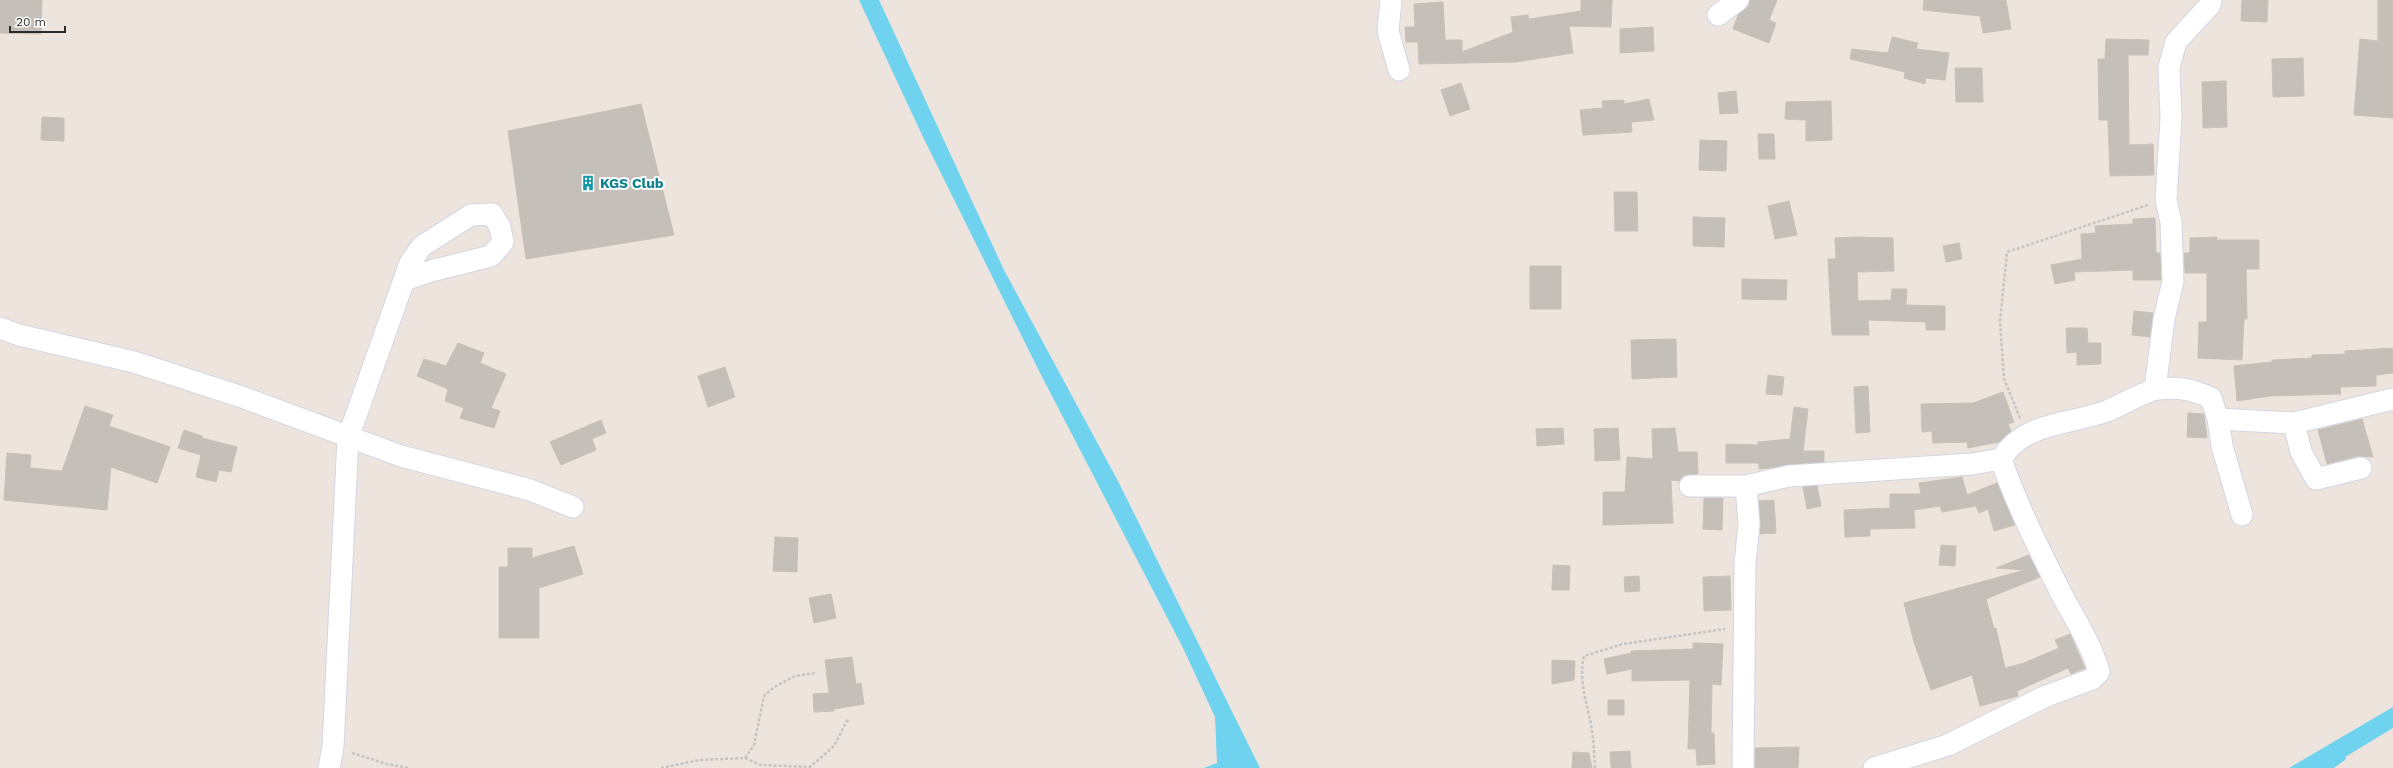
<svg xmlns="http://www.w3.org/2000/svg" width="2393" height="768" font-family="'Work Sans',sans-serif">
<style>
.water{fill:#6fd3f0}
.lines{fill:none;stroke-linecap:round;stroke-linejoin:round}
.stream{stroke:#6fd3f0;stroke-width:5.5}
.building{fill:#c5bfb9;stroke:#c8c1b6}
.minor-casing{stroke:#d2d6e4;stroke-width:23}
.path{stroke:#c4c4c4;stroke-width:2.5;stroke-dasharray:3 2;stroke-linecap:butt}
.minor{stroke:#fff;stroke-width:21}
.labels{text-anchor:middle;stroke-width:4;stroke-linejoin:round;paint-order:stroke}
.culture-label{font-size:14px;font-weight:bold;fill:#0d838f;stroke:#fff;text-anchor:start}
</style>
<rect width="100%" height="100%" fill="#ede5dd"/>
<path class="water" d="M859,0H879L1004,270L1119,483L1260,768H1204L1217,763L1215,717L1183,648L1039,371L923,137Z
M2393,707V728L2327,768H2289Z"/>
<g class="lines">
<path class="stream" d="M2329,768L2343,758"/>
</g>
<path class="building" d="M0,0H42L41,34L0,33Z
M1581,0H1612L1611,27L1569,26L1573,53L1516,62L1419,64L1418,42H1406L1405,27H1415L1414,4L1443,2L1445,40H1462V52L1513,32L1511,17L1528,15L1529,19L1581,11Z
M1750,0H1777L1769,20L1776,23L1769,43L1733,29L1738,15L1749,5Z
M1924,0H2006L2011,29L1983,33L1980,16L1923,10Z
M2242,0H2268L2267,22L2241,21Z
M2378,0H2393V118L2354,115L2360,39L2378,41Z
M1653,27L1654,51L1620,53V29Z
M1892,37L1918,43L1916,49L1949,53L1945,80L1926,78L1925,84L1904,78L1905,72L1850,59L1852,49L1888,53Z
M2106,39L2149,40L2148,55H2128L2129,145L2153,144L2154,175L2110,176L2108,120H2099L2098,59H2105Z
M2303,58L2304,96L2273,97L2272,59Z
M1955,68H1982L1983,102H1956Z
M2226,81L2227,127L2203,128L2202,82Z
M1461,83L1470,109L1450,116L1441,90Z
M1736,91L1738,113L1720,114L1718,93Z
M1649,99L1654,120L1631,122L1632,132L1583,135L1580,110L1603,108L1602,101L1624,100V104Z
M1831,101L1832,140L1806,141V120L1785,119L1786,102Z
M641,104L674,235L526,259L508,131Z
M42,117L64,118V141L41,140Z
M1758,134H1774L1775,159H1759Z
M1700,140L1727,141L1726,171L1699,170Z
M1614,192H1637L1638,231H1615Z
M1789,201L1797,235L1775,239L1768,206Z
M1693,217L1725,218L1724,247L1693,246Z
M2155,218L2156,253H2160L2161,280H2133V270L2074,272L2075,280L2055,284L2051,265L2082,259L2081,234L2096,233L2095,226L2133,224V219Z
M1856,237L1893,238L1894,271L1857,272L1858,301L1891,300L1892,289H1907L1906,305L1945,306V330H1926V322L1868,320L1869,335H1832L1828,259H1836L1835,238Z
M2217,237V240H2259V269H2246L2247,319H2244L2242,360L2198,358L2199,322H2207V273H2185L2184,253H2190V238Z
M1959,243L1962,259L1946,262L1943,246Z
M1530,266H1561V309H1530Z
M1742,279L1787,280L1786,300L1742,299Z
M2134,311L2153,313L2150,337L2132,335Z
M2066,328H2087L2088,343H2101V364L2077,365V352L2067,353Z
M1676,339L1677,377L1632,379L1631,340Z
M458,343L484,353L480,363L506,374L491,408L500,411L494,428L460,418L464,408L445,401L448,389L417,376L424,359L446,366Z
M2393,348V373L2376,375V386L2340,387L2341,394L2270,396L2237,401L2234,366L2272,362V360L2312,358V355L2345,354V351Z
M725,367L735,397L708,407L698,376Z
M1768,375L1784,377L1782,395L1766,394Z
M1868,386L1870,432L1856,433L1854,387Z
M2003,392L2014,422L2008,424L2011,431L1999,442L1968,448L1967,442L1933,443L1932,431L1922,432L1921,404L1973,403Z
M85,406L113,415L109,426L170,447L157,483L111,467L107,510L4,500L7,453L31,455L30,468L62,471Z
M1794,407L1808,409L1803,451H1824V462L1759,469V463H1726V444L1758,445V442L1790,439Z
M2188,413L2204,414L2207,438L2187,437Z
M2362,419L2373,457L2358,456L2327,464L2318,430Z
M601,420L606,433L592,439L596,450L561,465L550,442Z
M1563,428L1564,444L1537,446L1536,429Z
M1618,428L1620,460L1595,461L1594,429Z
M1675,428L1678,452H1697L1698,474L1684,475L1679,481L1671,480L1673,523L1603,525V492H1625L1627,457L1653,459L1652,429Z
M184,430L202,436V438L237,447L231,472L219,470L216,482L196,477L201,455L178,448Z
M1962,477L1967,495L1997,483L2015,525L1994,531L1988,509L1979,513L1976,506L1942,512L1940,506L1914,510L1915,528L1870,529V536L1845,537L1844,510L1890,508V494H1921L1919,483Z
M1817,486L1821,506L1807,509L1803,487Z
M1704,498H1723L1722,530L1703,529Z
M1774,500L1776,533L1760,534L1759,501Z
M775,537L798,538L797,572L773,571Z
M1941,545L1956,546L1955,566L1939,565Z
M574,546L583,574L539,588V638H499V567H508V548H532V558Z
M2029,555L2040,577L1986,599L1994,629L1996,628L2005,668L2024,663L2059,648L2055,640L2070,634L2085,668L2071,674L2068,668L2017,691L2018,696L1980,706L1972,675L1931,690L1914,642L1904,603L2025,570L1996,568Z
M1553,565L1570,566L1569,590H1552Z
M1639,576L1640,591L1625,592L1624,577Z
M1730,576L1731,610L1704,611L1703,577Z
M831,594L836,618L814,623L809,598Z
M1693,643L1723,644L1721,685L1712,684L1711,733H1714L1715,764L1697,765L1696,749H1688L1690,680L1632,681V669L1607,674L1604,659L1631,653V651L1693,649Z
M852,657L856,684L861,683L864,704L834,709V711L814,712L813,694L829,693L825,660Z
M1552,660L1575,661L1574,680L1552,684Z
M1608,700H1624V715H1608Z
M1799,747L1798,768H1755V748Z
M1630,751L1631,768H1611L1610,752Z
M1573,752L1589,753L1592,768H1572Z"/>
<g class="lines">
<g class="minor-casing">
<path id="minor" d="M1391,0L1388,31L1399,70
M1718,15L1738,0
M0,328L19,335L134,362L242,397L401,456L530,490L573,507
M2155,389L2164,319L2173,281L2171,222L2166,200L2171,118L2169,67L2176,42L2210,5L2211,0
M2218,419L2222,446L2242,515
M2294,423L2301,452L2316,479L2361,468
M1690,486H1746
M329,768L333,747L348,438L410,263L422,246L471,215L492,214L500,227L503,242L491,256L431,271L404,280
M1743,768L1745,564L1749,524L1746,486L1789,476L1972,464L2001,459
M1874,768L1948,745L2044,697L2092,679L2099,672C2091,644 2076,621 2062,595C2040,551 2017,506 2001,459C2025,421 2069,425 2107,411C2119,406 2147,390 2158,389C2180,387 2191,389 2211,398L2218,419L2294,423L2393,399"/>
</g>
<path class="path" d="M2020,418L2004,379L2000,321L2007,252L2148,205
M352,753L387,764L409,768
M745,758L754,745L764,696L774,687L795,676L815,673
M661,768L699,760L745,758L761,765L810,767L834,746L848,719
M1595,768C1594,756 1594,743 1592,730C1588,706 1578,681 1584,656L1623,644L1725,629"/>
<use href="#minor" class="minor"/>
</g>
<defs>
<g id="building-bare" transform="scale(1.2)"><path d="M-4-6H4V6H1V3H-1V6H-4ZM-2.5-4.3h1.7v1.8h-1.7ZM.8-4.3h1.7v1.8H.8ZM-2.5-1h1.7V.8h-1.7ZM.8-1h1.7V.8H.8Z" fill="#0f9aa8" stroke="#fff" stroke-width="2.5" paint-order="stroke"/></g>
</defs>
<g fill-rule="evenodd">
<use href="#building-bare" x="588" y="183"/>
</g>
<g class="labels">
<g class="culture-label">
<text x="600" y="188">KGS Club</text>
</g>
</g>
<path d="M10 26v6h55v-6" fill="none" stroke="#2b2b2b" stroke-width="2"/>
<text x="16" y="26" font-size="12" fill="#2b2b2b" stroke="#ffffff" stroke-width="3" paint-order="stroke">20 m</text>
</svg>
